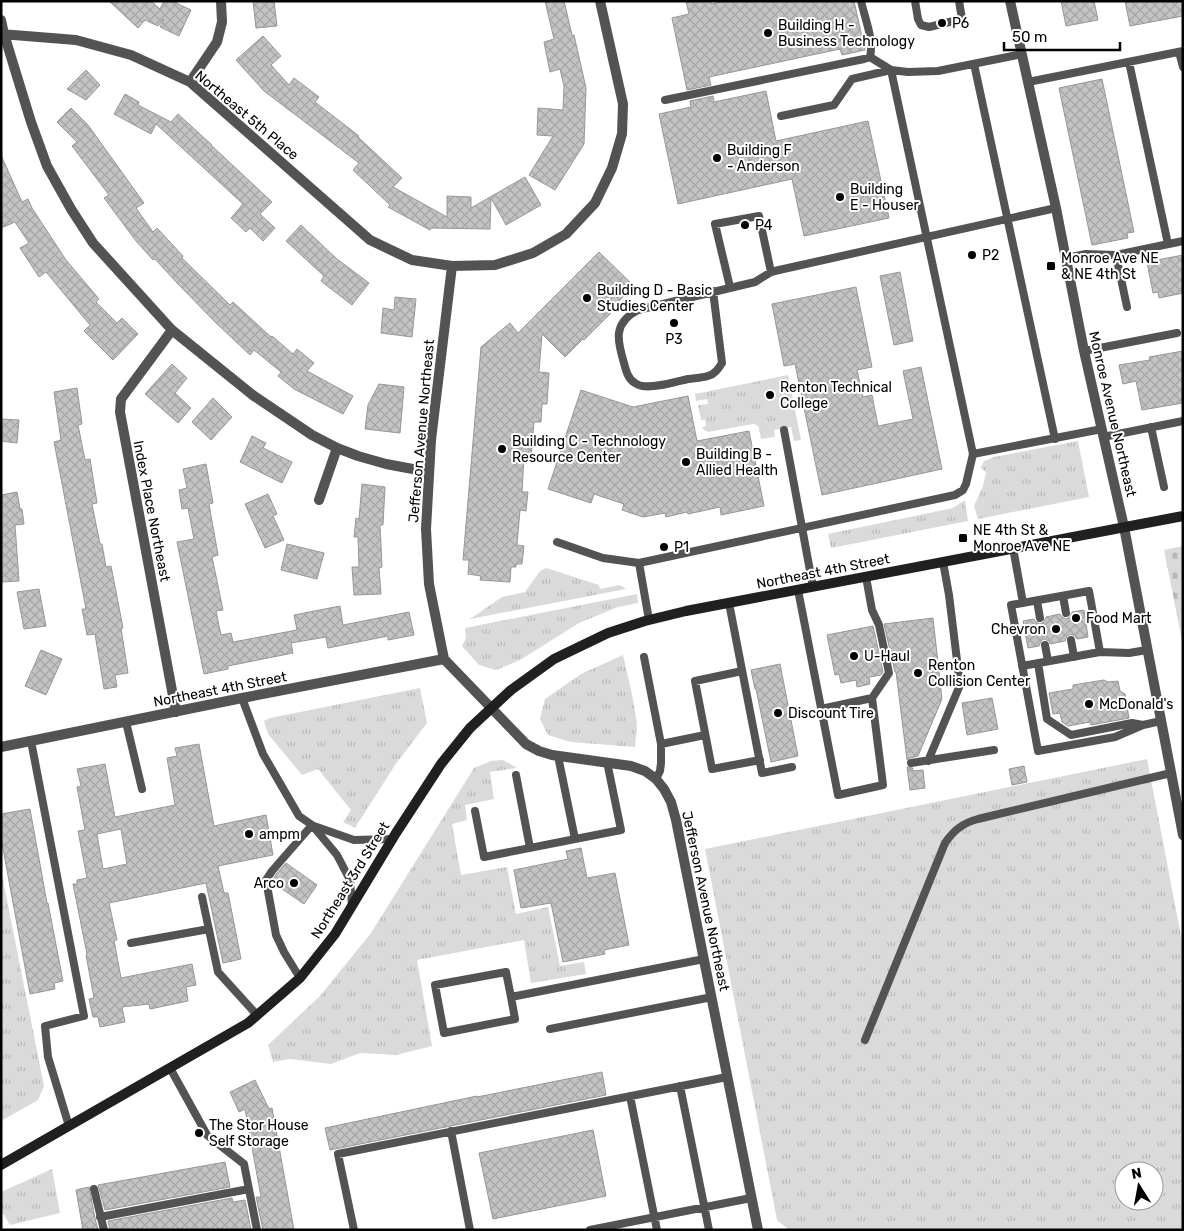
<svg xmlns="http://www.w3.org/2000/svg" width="1184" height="1231" font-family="Rubik,sans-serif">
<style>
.grass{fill:url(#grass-tufts);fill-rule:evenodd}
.cemetery{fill:url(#cemetery-stones)}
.building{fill:url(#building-cross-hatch);stroke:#979797;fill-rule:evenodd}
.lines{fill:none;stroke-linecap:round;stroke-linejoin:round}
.service{stroke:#535353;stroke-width:8}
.minor{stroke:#535353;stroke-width:10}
.tertiary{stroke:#535353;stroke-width:10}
.secondary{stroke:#202020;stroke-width:10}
.poi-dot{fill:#000;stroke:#fff;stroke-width:2}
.labels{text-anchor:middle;stroke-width:4;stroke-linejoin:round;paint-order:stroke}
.poi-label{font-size:14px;fill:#000;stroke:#fff;text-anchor:start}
.street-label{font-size:14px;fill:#000;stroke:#fff}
</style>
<defs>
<pattern id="grass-tufts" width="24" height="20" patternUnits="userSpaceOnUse" patternTransform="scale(1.25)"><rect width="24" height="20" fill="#dadada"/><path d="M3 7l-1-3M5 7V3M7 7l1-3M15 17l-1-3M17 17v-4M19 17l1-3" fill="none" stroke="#b9b9b9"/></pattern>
<pattern id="cemetery-stones" width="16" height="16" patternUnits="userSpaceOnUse" patternTransform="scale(1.25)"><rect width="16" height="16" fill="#dadada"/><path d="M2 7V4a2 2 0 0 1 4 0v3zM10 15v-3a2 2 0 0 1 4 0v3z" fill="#b9b9b9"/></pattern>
<pattern id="building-cross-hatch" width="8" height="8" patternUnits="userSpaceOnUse" patternTransform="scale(1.25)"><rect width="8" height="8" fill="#c3c3c3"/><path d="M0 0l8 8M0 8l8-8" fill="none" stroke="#a6a6a6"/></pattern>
</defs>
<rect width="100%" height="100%" fill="#fff"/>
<path class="grass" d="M788,375L801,440L794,441L791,427L774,430L775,437L761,439L759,428L757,425L753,424L708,432L704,430L702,427L706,426L705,420H701L698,405L708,404L707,399L696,401L695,394Z
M1078,441L1089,497L978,519L974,506L983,486L986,472L981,468L984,461L994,457Z
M965,500L968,521L831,548L828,534L953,508Z
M546,568L599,585L600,589L620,585L626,589L470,619L502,597L525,592L540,571Z
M637,594L638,603L618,607L579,623L520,660L496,670L479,665L462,646L466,638L465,628Z
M623,655L632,694L637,724L635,747L571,742L548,735L540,719L545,699L581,674Z
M420,688L427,723L395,765L355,828L343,822L351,810L318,769L302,775L268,734L264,721L270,718Z
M1147,759L1183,946V1230H789L777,1220L705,849ZM1124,1171H1154V1201H1124Z
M503,760L517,768L490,772L494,799L465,805L467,820L452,824L461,875L507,867L516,914L548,907L560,966L584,962L586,974L531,983L524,940L417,960L432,1046L396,1055L360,1053L331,1064L290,1059L273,1062L268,1045L320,996L371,933L474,768L491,761Z
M1,870L44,1086L38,1100L1,1121Z
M52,1169L60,1213L10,1225L1,1210V1192Z"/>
<path class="cemetery" d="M1183,546V645L1164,550Z"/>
<path class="building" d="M109,1H151L160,9L164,1H172L191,10L179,36L160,27L164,19L158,26L145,20L138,28Z
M253,1H274L277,26L256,28Z
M545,1H564L572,35H574L586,88L584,144L555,190L529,175L553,136L537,135L538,108L563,110L564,86L560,69L550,72L544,42L554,39Z
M686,1H711V4L726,1H854L865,50L842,55L840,49L709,77L711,85L687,90L672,18L689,14Z
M1061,1H1094L1098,20L1066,26Z
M1125,1H1183V16L1130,26Z
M263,36L281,56L271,65L289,85L294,78L319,97L315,102L359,136L358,137L402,178L393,187L447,217V196L471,197V208L525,177L541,205L506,225L491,198L490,229L431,228L430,230L388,207L390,205L353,170L359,163L264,91L236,60Z
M86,70L100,85L86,100L67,89Z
M1102,79L1134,232L1127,233L1128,238L1092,245L1059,88Z
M766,91L776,141L868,121L889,218L804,236L792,179L678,204L659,114L691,107L690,101L713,96L714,102Z
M125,94L139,102L138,105L171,122L178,114L212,145H211L272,202L260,214L275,228L263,241L250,228L246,232L231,218L243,204L156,124L151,134L114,114Z
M71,108L88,125L144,203L136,208L153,232L157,228L183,256L182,258L230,305L233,302L271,337L272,336L293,354L297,349L314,363L307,371L353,396L343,414L294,389L278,376L281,372L254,350L250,355L215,322L178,284L155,259L153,260L136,241L104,198L109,195L72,146L77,142L57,122Z
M1,155L22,202L28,199L32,208L66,260L99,299L96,302L117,323L122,318L138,334L113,360L84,331L90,325L46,272L39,277L20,248L29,243L15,222L1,228Z
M301,225L337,259L369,283L352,305L321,281L324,276L286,241Z
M599,252L634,286L609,311L611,313L584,340L583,339L565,357L542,334L539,372L549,373L547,404H542L541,422H534L531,458L524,457L522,492H528L526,511L520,510L517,545L524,546L522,564H516V567H511L510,582L480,580L481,576L468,574L469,560H463L481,347L510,323L518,333Z
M1183,255V293L1159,298L1158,292L1153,293L1147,262Z
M900,272L913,341L894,345L880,276Z
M856,287L872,367L857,370L863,397L872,395L878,426L913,419L903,371L921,367L942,469L822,495L795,364L784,366L772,304Z
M395,297L416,299L412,337L381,333L383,308L394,310Z
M1183,351V403L1142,410L1136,381L1123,384L1119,365L1150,360L1149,357Z
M172,364L187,378L175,393L191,408L178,423L145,394Z
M379,384L404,387L400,433L365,429L368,405Z
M77,388L82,424L78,425L85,460L90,459L97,503L92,504L100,544H102L106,567L111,566L123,628H121L128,673L115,675L117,687L104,689L95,634L87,635L82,609H86L54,442L61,440L54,392Z
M581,390L633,407L688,396L697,441L749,431L764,506L721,515L720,507L688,514L687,512L666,517L665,513L643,517L622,510L624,504L594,494L591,503L548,489Z
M213,398L232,417L211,440L192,422Z
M1,419L19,420L17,443L1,441Z
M252,436L266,443L263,448L292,462L282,483L240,462Z
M206,464L213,503L209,504L218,555L212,557L223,610L216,611L221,635L231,633L233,642L297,630L294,615L340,606L343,625L409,612L414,635L388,640V636L328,648L326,637L291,643L293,653L228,666V669L204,674L177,542L194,539L188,508L182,509L179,490L187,488L183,469Z
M362,484L385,487L383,525H380L382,567L379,568L381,594L354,595L352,567H359L358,537H354L356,518L359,519Z
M17,492L20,509H22L24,524L15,525L19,581L1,582V495Z
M268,494L277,514L273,516L284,540L265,548L245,504Z
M287,544L324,553L317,579L281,570Z
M39,589L46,626L24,629L17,592Z
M1084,610L1088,637L1077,639L1075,636L1071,634L1067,636L1065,641L1050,644L1049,641L1044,639L1041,641L1039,646L1028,648L1023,621L1034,619L1036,622L1040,624L1044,622L1046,617L1060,614L1062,617L1066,619L1070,617L1072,612Z
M933,618L942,699L918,756L910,758L907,760L896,672H895L884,624Z
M873,626L883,672L881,675L869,677L870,684L857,687L856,680L841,683L839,674L835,675L827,635Z
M41,650L62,659L46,695L25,686Z
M780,664L798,756L771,762L756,689H755L751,670Z
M1104,680L1108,682L1118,681L1120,691L1125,694L1129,718L1091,725L1090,722L1068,726L1062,722L1060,713L1053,714L1049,693L1073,689V685Z
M992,698L998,729L967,735L962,703Z
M199,744L214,826L266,815L273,855L218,866L224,893H228L241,959L223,963L206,883L109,903L117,940H114L121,978L192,964L196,985L186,987L188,1001L150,1009L149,1004L122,1007L125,1022L100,1027L98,1017H93L89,999L94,998L86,955L87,954L73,884H77V880L87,878L78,831L85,830L77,787L81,786L77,769L105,764L115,817L175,805L167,758L177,756L175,748ZM121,829L127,864L103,869L97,834Z
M1024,766L1027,782L1012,785L1009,769Z
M907,767L913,768L912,771L923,770L925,788L910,790Z
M30,809L47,903H48L63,981L54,983L55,989L30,994L1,838V814Z
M581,848L587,878L615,873L629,945L604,950L605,954L563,962L551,903L521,908L514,870L568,859L566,851Z
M286,863L317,885L304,904L272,882L276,874Z
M602,1072L606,1095L330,1150L325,1128L477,1096V1097Z
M255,1080L269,1109L272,1108L294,1230H263L256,1197H261L245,1109L239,1112L230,1092Z
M593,1130L606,1196L493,1219L479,1153Z
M225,1162L230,1187L105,1210L98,1185Z
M89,1187L95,1218L98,1230H83L76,1190Z
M232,1198L233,1202L245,1200L251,1230H110L108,1221Z"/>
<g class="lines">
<path class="service" d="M915,1L918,19L921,25L929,27L962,19L959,1
M1179,52L1183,67
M1022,54L938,71L908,72L891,70L973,454L1102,429
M870,57L891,70
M1129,62L1168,244
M974,64L1055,439
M1028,82L1183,51
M665,100L864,59L870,57C874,39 865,19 861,1
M781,116L834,105L852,79L891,70
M1116,255L1127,307
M1066,258L1086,254L1116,255L1183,241
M730,287L715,224L759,216L771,272
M713,291L722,363C718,369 715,374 708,376C702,378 695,378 688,379C674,382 657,388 642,386C641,386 636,384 635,383C628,379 626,371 624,363C617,340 613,323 638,310L755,282L771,272L779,270L1056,208
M1084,351L1177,333
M1151,427L1164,487
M784,430L813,587
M1103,437L1183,421
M557,542L603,558L639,563L649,620
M1013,548L1023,603
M639,563L955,495L963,490L966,484L973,454
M798,590L838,795L883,785L872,698L889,673L879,625L872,610L866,577
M1063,596L1066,613
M1037,601L1040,618
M729,603L762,773L792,767
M1071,640L1074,657
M1045,645L1048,661
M1100,652L1089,591L1011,605L1038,751L1115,737L1143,725L1161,721
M644,657L661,744V763L660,771L656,779
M1038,663L1047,719L1071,735L1132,723L1143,725
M1022,666L1100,652L1129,653L1147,650
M742,671L695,681L712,769L760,760
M242,698L263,754L299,816L312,825L337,855L350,880L352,906
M821,709L872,698
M126,722L142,789
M31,741L84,1016L45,1026L48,1057L69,1126
M661,744L705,735
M558,756L575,839
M928,761L960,685L949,595L943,562
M911,763L994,750
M516,775L530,848
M475,811L484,857L621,830L607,762
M314,826L354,840L393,839
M202,897L218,972L257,1015
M131,943L209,929
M300,978L284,952L276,935L266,880L272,871L312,825
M511,997L515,1019L444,1033L435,985L506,972L511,997L704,959
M550,1029L712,997
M865,1040L945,843C954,830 963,823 978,819L1171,773
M170,1068L207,1135L244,1164L257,1230
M680,1086L709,1230
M630,1096L657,1230
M451,1131L470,1230
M94,1189L104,1230
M100,1217L249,1189
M354,1230L338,1154L727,1077
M590,1230L751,1198"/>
<path class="minor" d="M1,20L4,34L31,122L47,166L71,209L93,243L172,330L254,396L312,435L337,448L358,456L386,464L429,472
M1,34L76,40L131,55L190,82L370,240L412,260L452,266L495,265L533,253L566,234L595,203L612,168L622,134L623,104L600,1
M190,82L217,42L222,22L221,1
M452,266L431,440L426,529L429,584L444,659L526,744L539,751L552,755L631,766L645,771L656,779L664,789L671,802L676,820L758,1230
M172,330L121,399L120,412L176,712
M319,500L337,448
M1,747L242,698L444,659"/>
<path class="tertiary" d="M1010,1L1056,208L1084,351L1124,527L1183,835"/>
<path class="secondary" d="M1,1165L248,1023L300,978L335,934L396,833L441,764L470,728L511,690L554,659L608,633L645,621L686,611L1183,516"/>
</g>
<g class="poi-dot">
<circle cx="942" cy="23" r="5"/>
<circle cx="768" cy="33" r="5"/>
<circle cx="717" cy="158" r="5"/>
<circle cx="840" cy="197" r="5"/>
<circle cx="745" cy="225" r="5"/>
<circle cx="972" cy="255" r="5"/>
<rect x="1046" y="261" width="10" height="10" rx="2.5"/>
<circle cx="587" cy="298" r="5"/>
<circle cx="674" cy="323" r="5"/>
<circle cx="770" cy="395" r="5"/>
<circle cx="502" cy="449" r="5"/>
<circle cx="686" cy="462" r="5"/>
<rect x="958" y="533" width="10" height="10" rx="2.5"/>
<circle cx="664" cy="547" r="5"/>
<circle cx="1076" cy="618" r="5"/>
<circle cx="1056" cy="629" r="5"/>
<circle cx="854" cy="656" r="5"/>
<circle cx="918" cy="673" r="5"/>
<circle cx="1089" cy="704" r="5"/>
<circle cx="778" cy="713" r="5"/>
<circle cx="249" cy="834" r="5"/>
<circle cx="294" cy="883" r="5"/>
<circle cx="199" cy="1133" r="5"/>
</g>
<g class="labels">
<g class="poi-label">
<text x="952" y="28">P6</text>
<text x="778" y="30">Building H -<tspan x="778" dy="16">Business Technology</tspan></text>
<text x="727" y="155">Building F<tspan x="727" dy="16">- Anderson</tspan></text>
<text x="850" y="194">Building<tspan x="850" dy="16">E - Houser</tspan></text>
<text x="755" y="230">P4</text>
<text x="982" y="260">P2</text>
<text x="1061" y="263">Monroe Ave NE<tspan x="1061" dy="16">&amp; NE 4th St</tspan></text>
<text x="597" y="295">Building D - Basic<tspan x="597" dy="16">Studies Center</tspan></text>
<text x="674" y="344" text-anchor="middle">P3</text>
<text x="780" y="392">Renton Technical<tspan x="780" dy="16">College</tspan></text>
<text x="512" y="446">Building C - Technology<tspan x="512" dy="16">Resource Center</tspan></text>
<text x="696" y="459">Building B -<tspan x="696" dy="16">Allied Health</tspan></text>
<text x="973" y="535">NE 4th St &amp;<tspan x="973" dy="16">Monroe Ave NE</tspan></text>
<text x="674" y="552">P1</text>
<text x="1086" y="623">Food Mart</text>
<text x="1046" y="634" text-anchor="end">Chevron</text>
<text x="864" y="661">U-Haul</text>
<text x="928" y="670">Renton<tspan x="928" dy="16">Collision Center</tspan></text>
<text x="1099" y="709">McDonald's</text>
<text x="788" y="718">Discount Tire</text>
<text x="259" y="839">ampm</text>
<text x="284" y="888" text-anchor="end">Arco</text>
<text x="209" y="1130">The Stor House<tspan x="209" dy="16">Self Storage</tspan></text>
</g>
<g class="street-label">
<text transform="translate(247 115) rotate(40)" y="5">Northeast 5th Place</text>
<text transform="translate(1113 414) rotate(77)" y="5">Monroe Avenue Northeast</text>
<text transform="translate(421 431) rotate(-85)" y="5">Jefferson Avenue Northeast</text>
<text transform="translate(152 511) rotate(79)" y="5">Index Place Northeast</text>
<text transform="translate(823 571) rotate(-11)" y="5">Northeast 4th Street</text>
<text transform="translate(220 689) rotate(-11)" y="5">Northeast 4th Street</text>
<text transform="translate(350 880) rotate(-58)" y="5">Northeast 3rd Street</text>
<text transform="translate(706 901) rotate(78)" y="5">Jefferson Avenue Northeast</text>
</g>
</g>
<rect width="1184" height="1231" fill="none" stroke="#000000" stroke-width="5"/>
<g transform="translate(1139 1186) rotate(349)"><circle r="24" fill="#ffffff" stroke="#999999"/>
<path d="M0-4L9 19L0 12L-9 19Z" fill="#000000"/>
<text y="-8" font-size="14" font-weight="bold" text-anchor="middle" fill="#000000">N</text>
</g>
<path d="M1004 42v8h116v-8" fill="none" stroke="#000000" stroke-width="2.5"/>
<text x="1012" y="42" font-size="15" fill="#000000" stroke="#ffffff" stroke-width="4" paint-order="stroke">50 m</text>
</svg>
